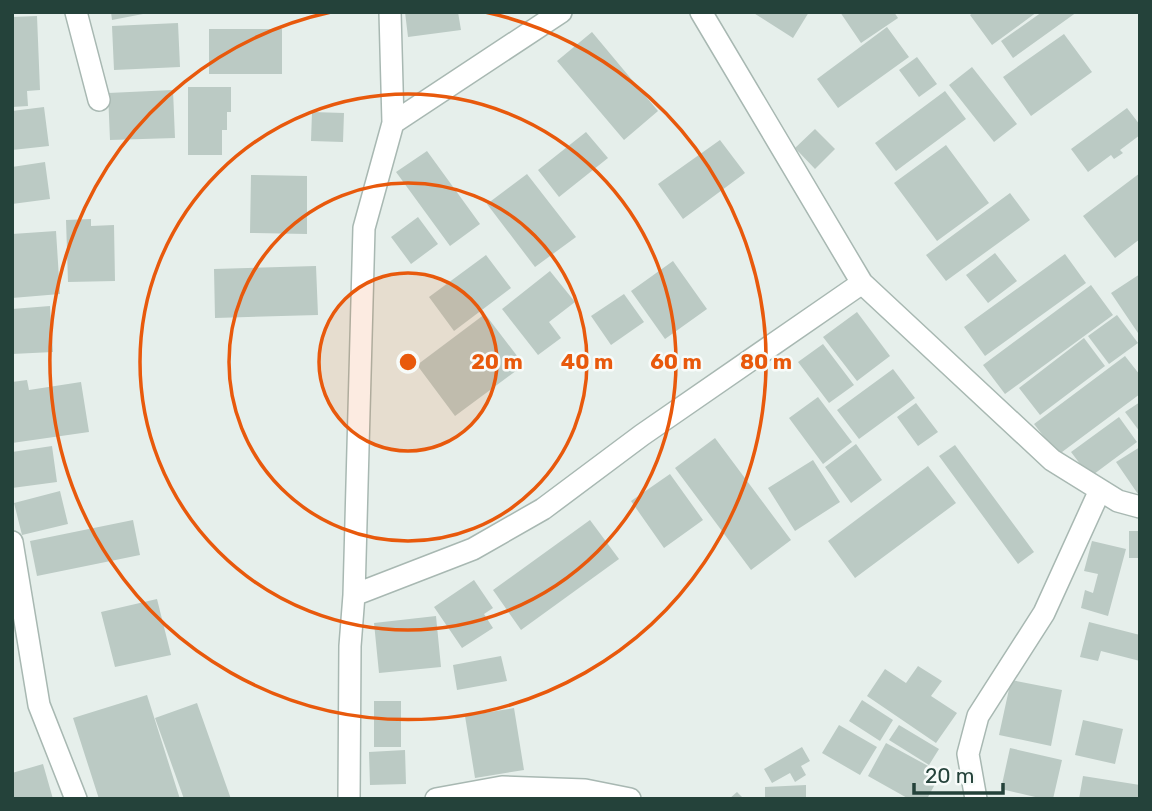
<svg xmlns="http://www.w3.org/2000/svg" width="1152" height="811" font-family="Rubik,sans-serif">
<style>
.building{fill:#bbcac4}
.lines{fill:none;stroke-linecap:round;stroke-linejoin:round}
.minor-casing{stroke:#a8b8b2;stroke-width:24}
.minor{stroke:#fff;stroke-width:21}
.ring{fill:none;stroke:#e8590c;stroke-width:3.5}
.centre{fill:#e8590c;stroke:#f7fbf9;stroke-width:3.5}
.ring-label{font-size:21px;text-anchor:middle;font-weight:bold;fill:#e8590c;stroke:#f7fbf9;stroke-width:5;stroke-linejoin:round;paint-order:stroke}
</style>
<rect width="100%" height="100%" fill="#e6efeb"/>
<path class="building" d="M111,12H143V14L112,20Z
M405,12H458L461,30L408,37Z
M752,12H809L793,38Z
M840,12H894L898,18L861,43Z
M974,12H1037L992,45L970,15Z
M1042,12H1077L1013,58L1001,41Z
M37,16L40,90L27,91L28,106L12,107V17Z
M178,23L180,67L114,70L112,26Z
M887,27L909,57L838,108L817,79Z
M209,29H282V74H209Z
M592,32L658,111L624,140L557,61Z
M1064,34L1092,72L1031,116L1003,77Z
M917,57L937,84L919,97L899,70Z
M972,67L1017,124L994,142L949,85Z
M188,87H231V112H227V130H222V155H188Z
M173,90L175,138L110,140L108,93Z
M945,91L966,119L896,171L875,143Z
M44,107L49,146L12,150V111Z
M1127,108L1140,125V135L1120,150L1123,153L1114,159L1111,155L1088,172L1071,149Z
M312,112L344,113L343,142L311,141Z
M815,129L835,149L815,169L795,148Z
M586,132L608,158L559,197L538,170Z
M720,140L745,173L683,219L658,184Z
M946,145L989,203L937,241L894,183Z
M427,151L480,224L450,246L396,172Z
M45,162L50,199L12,204V167Z
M1140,173V239L1115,258L1083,216Z
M527,174L576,237L535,267L487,204Z
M251,175L307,176V234L250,233Z
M1010,193L1030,220L946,281L926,255Z
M418,217L438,244L411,264L391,237Z
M91,219V226L114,225L115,281L68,282L66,220Z
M56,231L60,294L12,298V234Z
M995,253L1017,281L988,303L966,275Z
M1065,254L1086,283L985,356L964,327Z
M486,255L511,288L454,331L429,297Z
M673,261L707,309L665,339L631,291Z
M316,266L318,315L215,318L214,269Z
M550,271L575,302L549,322L561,338L538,355L502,309Z
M1140,274V336L1111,293Z
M1091,285L1113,315L1005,394L983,365Z
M624,294L644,322L611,345L591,316Z
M50,306L53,352L12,354V309Z
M857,312L890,356L857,381L823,337Z
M485,314L524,365L455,416L417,365Z
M1117,315L1138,343L1109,364L1088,336Z
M1084,338L1105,366L1040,415L1019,388Z
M823,344L854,385L829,403L798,362Z
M1125,356L1140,375V394L1058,455L1034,424Z
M893,369L915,398L859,439L837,410Z
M27,380L29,390L81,382L89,432L12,443V382Z
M818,397L852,442L823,464L789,418Z
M1140,402V432L1125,412Z
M916,403L938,432L918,446L897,417Z
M1119,417L1137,442L1090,477L1071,452Z
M715,438L791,540L751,570L675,468Z
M856,444L882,480L851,503L825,467Z
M955,445L1034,552L1018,564L939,456Z
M52,446L57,482L12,488V452Z
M1140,447V497L1116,462Z
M813,460L840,502L795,531L768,488Z
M928,466L956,503L855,578L828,541Z
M670,474L703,520L664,548L631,501Z
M60,491L68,524L22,535L14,503Z
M133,520L140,555L37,576L30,541Z
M590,520L619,559L521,630L493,590Z
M1129,531H1140V558H1129Z
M1092,541L1126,549L1108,616L1081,608L1085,590L1093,593L1098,574L1084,571Z
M474,580L493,608L484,614L493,628L462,648L434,607Z
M157,599L171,655L115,667L101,612Z
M436,616L441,667L379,673L374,623Z
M1089,622L1140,635V661L1101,651L1098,661L1080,657Z
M501,656L507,681L457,690L453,665Z
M918,666L942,681L931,696L957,713L936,743L867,696L885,669L906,683Z
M1011,680L1062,690L1051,746L999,735Z
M147,695L180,799H99L73,718Z
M862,700L893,720L880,741L849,721Z
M374,701H401V747H374Z
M197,703L231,799H184L155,718Z
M514,708L524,770L475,778L465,716Z
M1083,720L1123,729L1115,764L1075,755Z
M839,725L877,747L860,775L822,753Z
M899,725L939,749L929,765L889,740Z
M886,743L941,773L927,799H909L868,776Z
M802,747L810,761L801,766L806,775L795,782L790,773L772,783L764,769Z
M1010,748L1062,760L1053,799H1044L1001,789Z
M405,750L406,784L370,785L369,752Z
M43,764L53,799H14L12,793V773Z
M1083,776L1140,785L1138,799H1079Z
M806,785V799H765V787Z
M737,792L744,799H729Z"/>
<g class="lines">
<g class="minor-casing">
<path id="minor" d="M76,12L99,100
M701,12L862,283L1052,460L1118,501L1140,507
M393,123L561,12
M12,542L39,705L76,799
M354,595L473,549L543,509L642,435L862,283
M349,799L350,646L354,595L364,228L393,123L390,12
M436,799L502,787L585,790L630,799
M976,799L968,754L978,716L1044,613L1100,490"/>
</g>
<use href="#minor" class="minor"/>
</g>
<circle cx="408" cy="362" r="89" fill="#e8590c" fill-opacity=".12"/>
<g class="ring">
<circle cx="408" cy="362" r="89"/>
<circle cx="408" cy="362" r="179"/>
<circle cx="408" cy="362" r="268"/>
<path d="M485 12A358 358 0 1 1 331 12"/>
</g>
<circle cx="408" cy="362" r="10" class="centre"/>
<g class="ring-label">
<text x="497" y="369">20 m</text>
<text x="587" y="369">40 m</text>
<text x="676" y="369">60 m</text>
<text x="766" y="369">80 m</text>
</g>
<rect width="1152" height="811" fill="none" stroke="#24423a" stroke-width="28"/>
<path d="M914 783v10h89v-10" fill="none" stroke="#24423a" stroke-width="3.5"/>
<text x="925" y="783" font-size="21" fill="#24423a" stroke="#f7fbf9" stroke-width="5" paint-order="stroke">20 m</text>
</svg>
